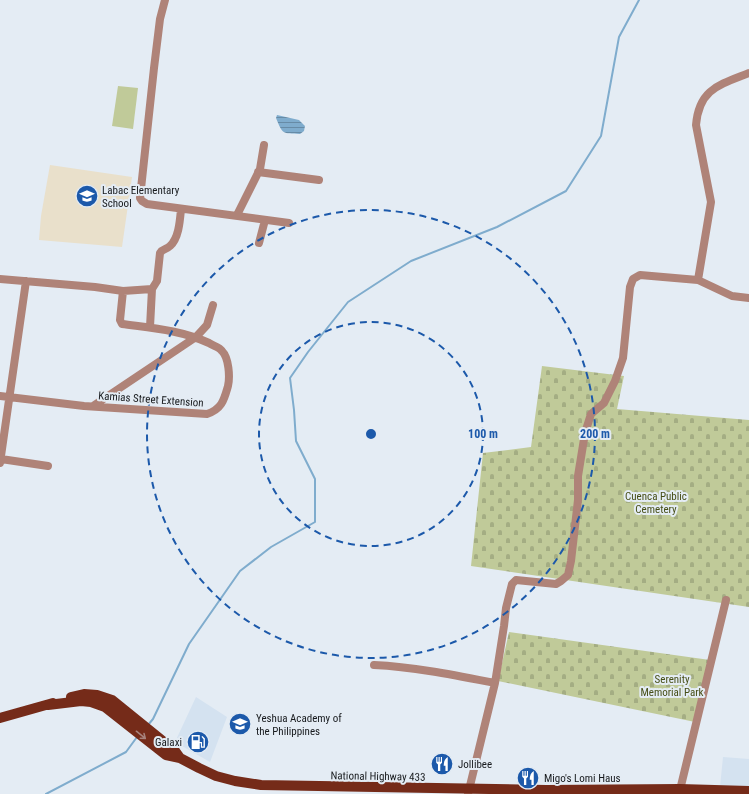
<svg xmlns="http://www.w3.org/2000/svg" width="749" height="794" font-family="'Roboto Condensed',sans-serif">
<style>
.built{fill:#d4e2f0}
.education{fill:#e9e0cb}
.cemetery{fill:url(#cemetery-stones)}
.park{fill:#c0ca99}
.water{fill:url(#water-rules)}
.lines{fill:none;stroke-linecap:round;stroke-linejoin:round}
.stream{stroke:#7faccd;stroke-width:2}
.minor{stroke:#af8378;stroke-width:8}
.primary{stroke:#752b19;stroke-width:10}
.oneway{stroke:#a7827c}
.ring{fill:none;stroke:#1c59aa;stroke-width:2;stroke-dasharray:7 5}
.labels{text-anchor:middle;stroke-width:4;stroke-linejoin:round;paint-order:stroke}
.poi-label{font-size:11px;fill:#171a1d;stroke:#e4ecf4;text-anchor:start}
.street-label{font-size:11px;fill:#171a1d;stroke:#e4ecf4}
.park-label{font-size:11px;fill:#464e16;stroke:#e4ecf4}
.centre{fill:#1c59aa;stroke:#e4ecf4;stroke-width:2}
.ring-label{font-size:12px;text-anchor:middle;font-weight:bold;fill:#1c59aa;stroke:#e4ecf4;stroke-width:4;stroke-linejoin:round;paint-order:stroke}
</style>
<defs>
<pattern id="cemetery-stones" width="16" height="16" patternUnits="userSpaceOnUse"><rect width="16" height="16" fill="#c0ca99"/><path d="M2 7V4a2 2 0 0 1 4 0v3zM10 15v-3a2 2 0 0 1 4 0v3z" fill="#a4ad83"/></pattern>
<pattern id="water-rules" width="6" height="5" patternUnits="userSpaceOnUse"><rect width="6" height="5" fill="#7faccd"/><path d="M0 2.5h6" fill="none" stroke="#678ba6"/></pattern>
</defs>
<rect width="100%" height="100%" fill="#e4ecf4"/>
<path class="built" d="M196,697L227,717L210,762L175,742Z
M723,757L749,759V788L720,787Z"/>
<path class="education" d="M50,165L132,177L122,247L39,240L41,216Z"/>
<path class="cemetery" d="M542,366L624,376L617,409L749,420V607L471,566L483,453L531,447Z
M509,632L710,660L695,722L498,681Z"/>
<path class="park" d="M118,86L138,88L133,129L112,126Z"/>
<path class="water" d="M277,115L299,120L305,126L304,131L300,134C282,133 283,135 276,118Z"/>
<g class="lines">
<path class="stream" d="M148,725L153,719L189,644L240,571L271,547L315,522V479L296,441L294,410L290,378L308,352L348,302L411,261L497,227L566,191L601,136L619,37L639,0
M46,794L126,752L137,737"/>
<path class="minor" d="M165,0L160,19L154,68L140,198L142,201L147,204L289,223
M258,172L319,180
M237,215L260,169L264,145
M259,243L265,220
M0,279L95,287L123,291L152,289L157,281L160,253C163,248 166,250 170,246C179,238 180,220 181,209
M698,280L732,296L749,298
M150,327L152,289
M0,396L84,406L207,414C222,409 224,400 228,386C230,377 229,358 222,351C219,347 213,346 209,343C181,330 151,328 122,324L120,320L123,291
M93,406L196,337L207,325L213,305
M1,459L48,466
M0,463L26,281
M374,665C415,667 454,675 495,683
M468,794L495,683L504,626L506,608L512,584L516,580L556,584L561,581L568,575L571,561L578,500V476L585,433L591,414L604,403L615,381L623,358L630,287L633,279L640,275L698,280L711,202L696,125C699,89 719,85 749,73
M679,794L726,600"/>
<path class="primary" d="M71,697L84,694L97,695L112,700L175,751L180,758
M48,705L81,701L91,702L105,707L166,755L180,758L199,768L216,776L235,781L261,785L546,790L680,789L749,791
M0,718L53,703"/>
</g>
<defs><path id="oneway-shaft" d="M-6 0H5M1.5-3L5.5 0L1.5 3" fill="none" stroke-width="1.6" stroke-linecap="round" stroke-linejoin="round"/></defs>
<use class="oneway" href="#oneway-shaft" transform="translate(141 735) rotate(39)"/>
<g class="ring">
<circle cx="371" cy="434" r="112"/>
<circle cx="371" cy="434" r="224"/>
</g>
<defs>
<g id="school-disc" transform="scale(1.15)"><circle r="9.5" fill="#1c59aa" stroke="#e4ecf4"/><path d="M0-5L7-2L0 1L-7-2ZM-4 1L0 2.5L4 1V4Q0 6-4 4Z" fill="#fff"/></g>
<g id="fuel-disc" transform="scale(1.15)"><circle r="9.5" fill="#1c59aa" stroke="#e4ecf4"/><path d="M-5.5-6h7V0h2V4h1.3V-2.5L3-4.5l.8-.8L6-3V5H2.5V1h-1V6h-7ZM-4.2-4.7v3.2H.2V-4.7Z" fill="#fff"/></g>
<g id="restaurant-disc" transform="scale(1.15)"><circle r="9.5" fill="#1c59aa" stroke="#e4ecf4"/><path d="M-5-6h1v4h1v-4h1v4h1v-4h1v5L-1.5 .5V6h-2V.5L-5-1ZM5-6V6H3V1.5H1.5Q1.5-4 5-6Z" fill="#fff"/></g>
</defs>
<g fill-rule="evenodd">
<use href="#school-disc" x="87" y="196"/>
<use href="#school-disc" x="240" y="724"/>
<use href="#fuel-disc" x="198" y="742"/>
<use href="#restaurant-disc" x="442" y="764"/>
<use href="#restaurant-disc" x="528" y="778"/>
</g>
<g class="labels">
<g class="poi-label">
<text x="102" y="194">Labac Elementary<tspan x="102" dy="13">School</tspan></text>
<text x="256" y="722">Yeshua Academy of<tspan x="256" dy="13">the Philippines</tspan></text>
<text x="182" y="746" text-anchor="end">Galaxi</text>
<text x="458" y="768">Jollibee</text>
<text x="544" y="782">Migo's Lomi Haus</text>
</g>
<g class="street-label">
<text transform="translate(151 399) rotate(4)" y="4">Kamias Street Extension</text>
<text transform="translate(378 776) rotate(1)" y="4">National Highway 433</text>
</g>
<g class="park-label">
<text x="656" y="500">Cuenca Public<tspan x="656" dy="13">Cemetery</tspan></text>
<text x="672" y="683">Serenity<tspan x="672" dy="13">Memorial Park</tspan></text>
</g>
</g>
<circle cx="371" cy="434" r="6" class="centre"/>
<g class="ring-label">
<text x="483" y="438">100 m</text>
<text x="595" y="438">200 m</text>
</g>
</svg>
